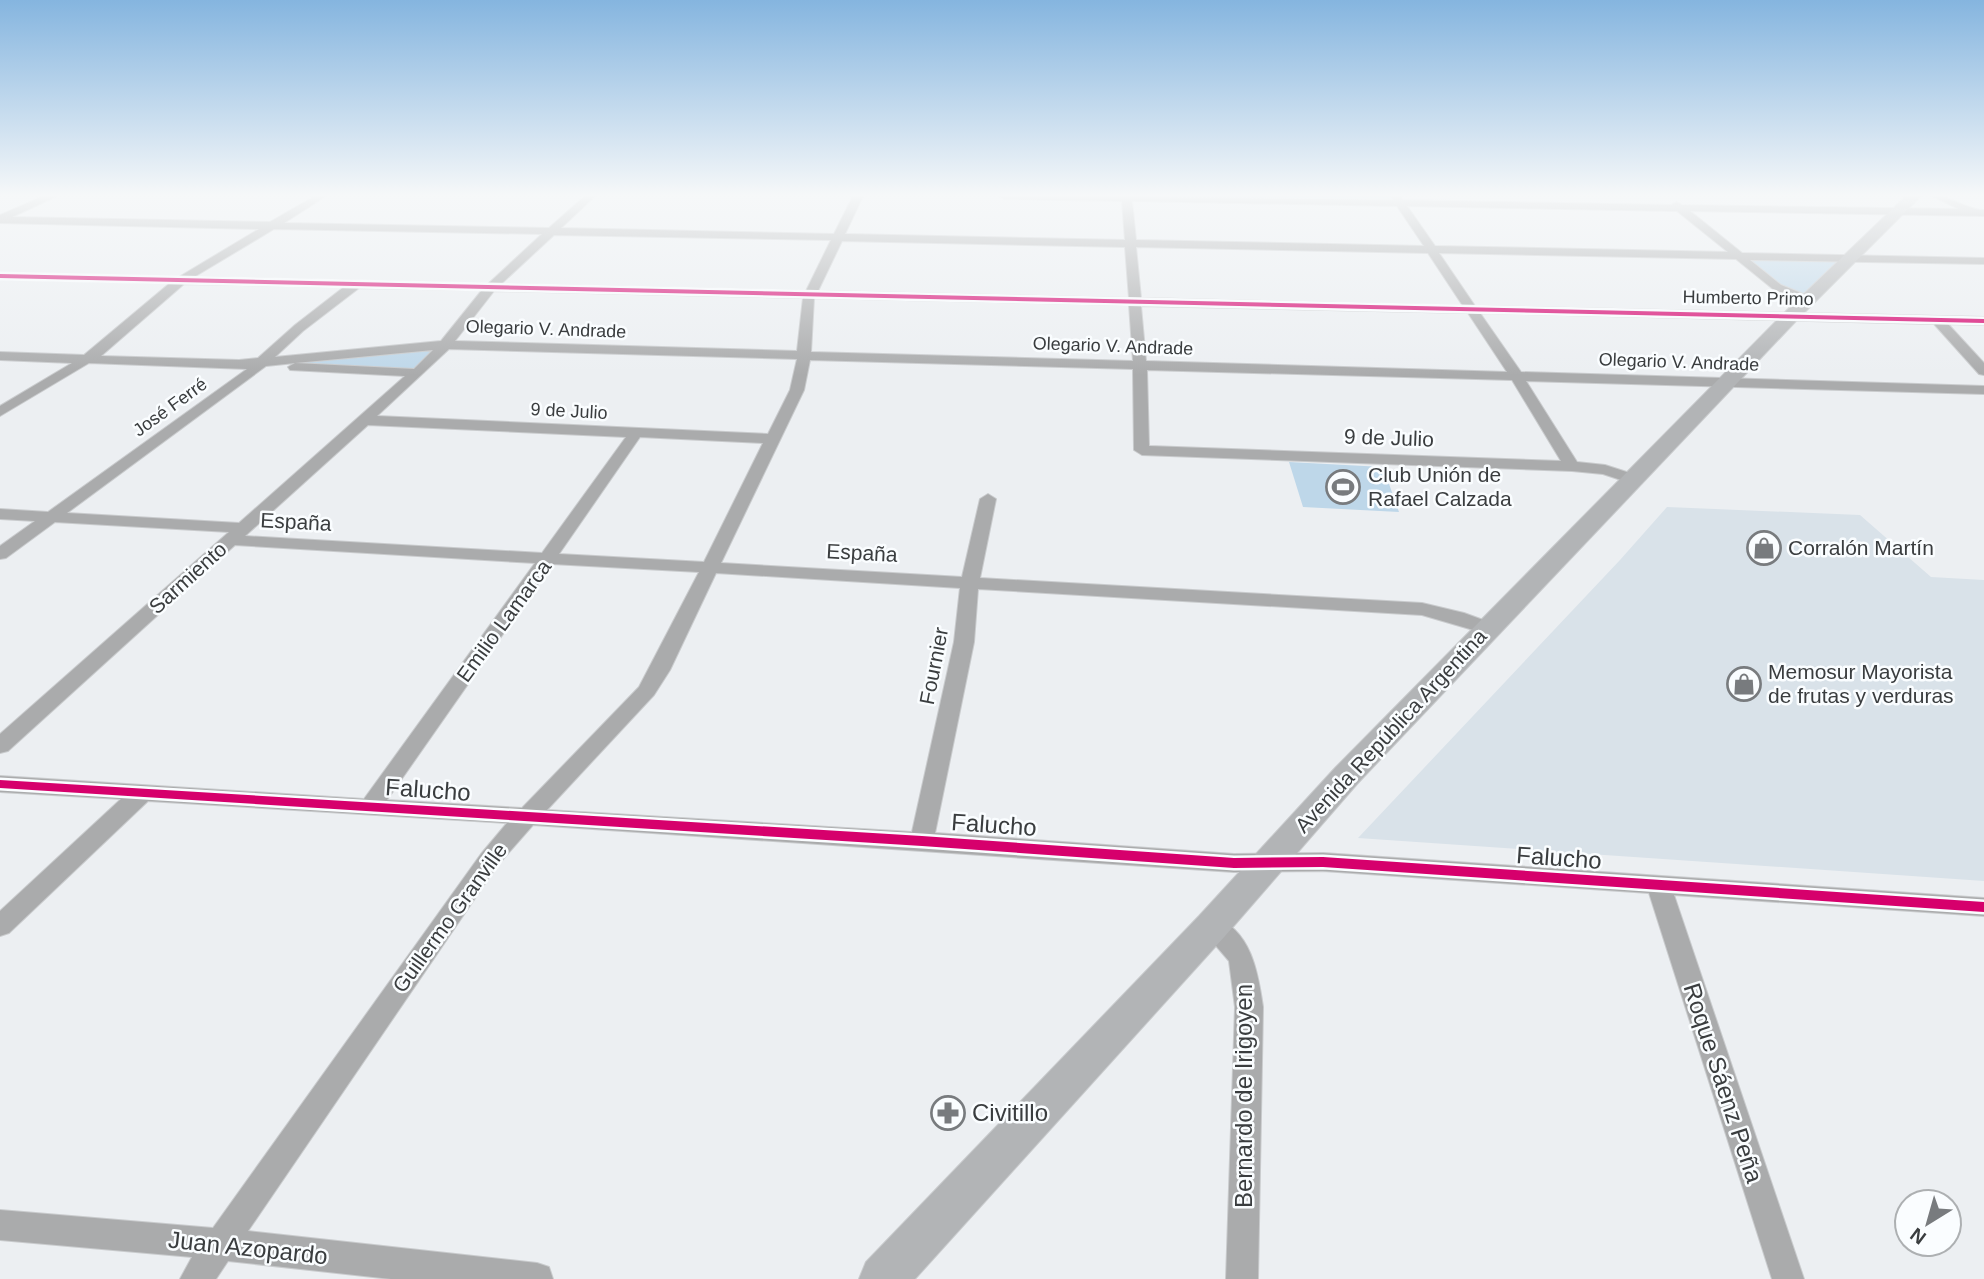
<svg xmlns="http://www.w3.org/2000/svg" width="1984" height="1279" font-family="Arial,sans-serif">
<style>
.built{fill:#d9e2e9}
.green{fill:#bed7e9}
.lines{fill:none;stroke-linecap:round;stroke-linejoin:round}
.minor-casing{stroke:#c9cbcd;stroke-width:2}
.secondary-casing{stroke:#c9cbcd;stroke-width:2}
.minor{fill:#aaabac;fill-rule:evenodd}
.secondary{fill:#b2b4b6;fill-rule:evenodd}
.cycleway-casing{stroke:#fafdff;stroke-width:5}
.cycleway{fill:#d6006c;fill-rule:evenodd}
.labels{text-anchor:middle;stroke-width:5;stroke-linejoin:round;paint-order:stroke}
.far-street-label{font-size:18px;fill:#3a3d3f;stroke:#fafdff}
.street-label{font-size:21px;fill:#3a3d3f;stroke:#fafdff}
.poi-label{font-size:21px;fill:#3a3d3f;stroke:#fafdff;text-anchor:start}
.near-street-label{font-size:24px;fill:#3a3d3f;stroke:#fafdff}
.near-poi-label{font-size:24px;fill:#3a3d3f;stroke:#fafdff;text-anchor:start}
</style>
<rect width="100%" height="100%" fill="#eceff2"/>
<path class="built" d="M1667,507L1860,515L1931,577L1984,580V881L1358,838L1620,560Z"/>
<path class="green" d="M1137,196H1392L1395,201Z
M1738,256L1851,258L1807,300L1793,295Z
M429,348L436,350L415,369L289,363Z
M1289,462L1383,467L1399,512L1303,507Z"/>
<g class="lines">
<g class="minor-casing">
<path id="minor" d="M44,196H57L12,217L270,222L315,196H326L284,223L549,228L585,196H595L561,228L834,234L853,196H863L845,234L1125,240L1122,201L1004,199L999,196L1393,200L1392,196H1400L1403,200L1671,205L1676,202L1682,205L1959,209L1932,196C1951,195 1966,210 1984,210V216L1690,211L1742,253L1984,258V264L1750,260L1781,285L1811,297V303L1807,304L1773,289L1736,259L1439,253L1475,306L1984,317V325L1948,324L1984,363V375L1979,374L1934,324L1480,313L1521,372L1984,386V394L1526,381L1577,462L1605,465L1639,476L1641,479L1633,484L1603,474L1572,471L1142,455L1134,450L1133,369L810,360L804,390L721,563L962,577L980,499L988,494L996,499L980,578L1422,603L1464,613L1494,624L1497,628L1487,634L1422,615L978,589L974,642L935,833L1234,854L1323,853L1984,898V916L1674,895L1804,1279H1772L1649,893L1323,871L1234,872L533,825L497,866L248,1231L537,1263L549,1267L553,1279H391L228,1261L216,1279H180L192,1257L0,1240V1210L213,1228L481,854L507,823L148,801L9,933L0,936V911L121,799L0,792V776L364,799L535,563L235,545L8,751L0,753V734L229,532L55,522L6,558L0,559V546L35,521L0,519V509L48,512L247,369L89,363L0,416V406L72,363L0,360V352L84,355L170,283L0,279V273L179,277L259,229L0,223V215ZM1132,201L1397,206L1424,246L1136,240ZM1407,206L1677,211L1728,252L1435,246ZM274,229L542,234L488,284L194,277ZM554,235L831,240L806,291L501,284ZM842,241L1125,247L1129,298L818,291ZM1136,247L1428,253L1463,306L1141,298ZM184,284L344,287L295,325L258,358L239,360L101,356ZM359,288L482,290L441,341L275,357L303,331ZM494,291L803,298L797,351L455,341ZM814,298L1129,305L1133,361L811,352ZM1141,306L1468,313L1507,372L1146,361ZM449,349L797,359L790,390L768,434L377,416ZM433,350L414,369L295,363ZM295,363L288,367L290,370L405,376L239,523L67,513L266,366ZM1147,370L1512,380L1561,461L1149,446ZM368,425L626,437L542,553L245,536ZM640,437L763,443L704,562L559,554ZM552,564L699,572L639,687L522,808L387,800ZM716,573L960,588L954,642L912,832L547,810L654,695L670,670Z
M1212,916C1251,929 1258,972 1263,1007L1258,1279H1226L1235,1007L1229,961L1199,926L1203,919Z"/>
</g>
<g class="secondary-casing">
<path id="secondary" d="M1906,196H1921L1796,321L1357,784L1225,936L915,1279H859L866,1262L1199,916L1335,768L1784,313Z"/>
</g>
<use href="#minor" class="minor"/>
<use href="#secondary" class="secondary"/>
<g class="cycleway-casing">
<path id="cycleway" d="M0,274L1984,319V323L0,278Z
M0,780L922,836L1234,858L1323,857L1984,902V912L1323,867L1234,868L922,846L0,788Z"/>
</g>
<use href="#cycleway" class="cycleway"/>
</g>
<linearGradient id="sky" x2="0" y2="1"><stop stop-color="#85b5df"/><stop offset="0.52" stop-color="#f6f8f9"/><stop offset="1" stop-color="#f6f8f9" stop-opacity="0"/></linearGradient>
<rect width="1984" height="375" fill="url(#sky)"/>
<defs>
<g id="stadium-ring" transform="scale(1.75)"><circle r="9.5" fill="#fafdff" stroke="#787b7e" stroke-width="1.5"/><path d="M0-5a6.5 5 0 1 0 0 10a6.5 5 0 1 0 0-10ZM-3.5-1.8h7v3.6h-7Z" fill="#787b7e"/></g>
<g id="shop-ring" transform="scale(1.75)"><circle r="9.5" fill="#fafdff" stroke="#787b7e" stroke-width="1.5"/><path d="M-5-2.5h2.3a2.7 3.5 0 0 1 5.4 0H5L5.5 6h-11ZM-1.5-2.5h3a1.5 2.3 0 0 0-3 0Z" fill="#787b7e"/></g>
<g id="pharmacy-ring" transform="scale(1.75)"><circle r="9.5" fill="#fafdff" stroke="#787b7e" stroke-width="1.5"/><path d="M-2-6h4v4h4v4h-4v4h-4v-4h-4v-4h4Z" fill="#787b7e"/></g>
</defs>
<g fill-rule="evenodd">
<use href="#stadium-ring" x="1343" y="487"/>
<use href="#shop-ring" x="1764" y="548"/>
<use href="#shop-ring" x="1744" y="684"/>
<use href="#pharmacy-ring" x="948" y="1113"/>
</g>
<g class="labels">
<g class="far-street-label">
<text transform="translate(1748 298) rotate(1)" y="6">Humberto Primo</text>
<text transform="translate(546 329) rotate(2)" y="6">Olegario V. Andrade</text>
<text transform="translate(1113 346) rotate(2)" y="6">Olegario V. Andrade</text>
<text transform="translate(1679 362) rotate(2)" y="6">Olegario V. Andrade</text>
<text transform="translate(170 407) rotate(-36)" y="6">José Ferré</text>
<text transform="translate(569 411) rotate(3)" y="6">9 de Julio</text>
</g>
<g class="street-label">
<text transform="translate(1389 438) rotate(2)" y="7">9 de Julio</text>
<text transform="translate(296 522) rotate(3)" y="7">España</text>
<text transform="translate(862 553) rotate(3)" y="7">España</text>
<text transform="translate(188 578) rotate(-42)" y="7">Sarmiento</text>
<text transform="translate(504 621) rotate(-54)" y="7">Emilio Lamarca</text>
<text transform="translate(934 666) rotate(-79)" y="7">Fournier</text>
<text transform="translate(1391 731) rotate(-47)" y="7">Avenida República Argentina</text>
<text transform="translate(450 918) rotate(-54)" y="7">Guillermo Granville</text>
</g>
<g class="poi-label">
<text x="1368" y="482">Club Unión de<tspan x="1368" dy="24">Rafael Calzada</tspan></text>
<text x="1788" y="555">Corralón Martín</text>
<text x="1768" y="679">Memosur Mayorista<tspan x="1768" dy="24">de frutas y verduras</tspan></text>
</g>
<g class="near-street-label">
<text transform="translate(428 790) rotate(4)" y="8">Falucho</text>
<text transform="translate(994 825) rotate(4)" y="8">Falucho</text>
<text transform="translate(1559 858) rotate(4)" y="8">Falucho</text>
<text transform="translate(1723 1083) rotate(72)" y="8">Roque Sáenz Peña</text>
<text transform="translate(1244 1096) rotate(-90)" y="8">Bernardo de Irigoyen</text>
<text transform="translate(248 1248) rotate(6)" y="8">Juan Azopardo</text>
</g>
<g class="near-poi-label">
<text x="972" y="1121">Civitillo</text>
</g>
</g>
<g transform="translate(1928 1223) rotate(217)"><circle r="33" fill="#fafdff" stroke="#adb0b2" stroke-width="2"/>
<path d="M0-5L12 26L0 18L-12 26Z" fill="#787b7e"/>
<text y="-10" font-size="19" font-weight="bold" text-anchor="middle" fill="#3a3d3f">N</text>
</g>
</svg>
